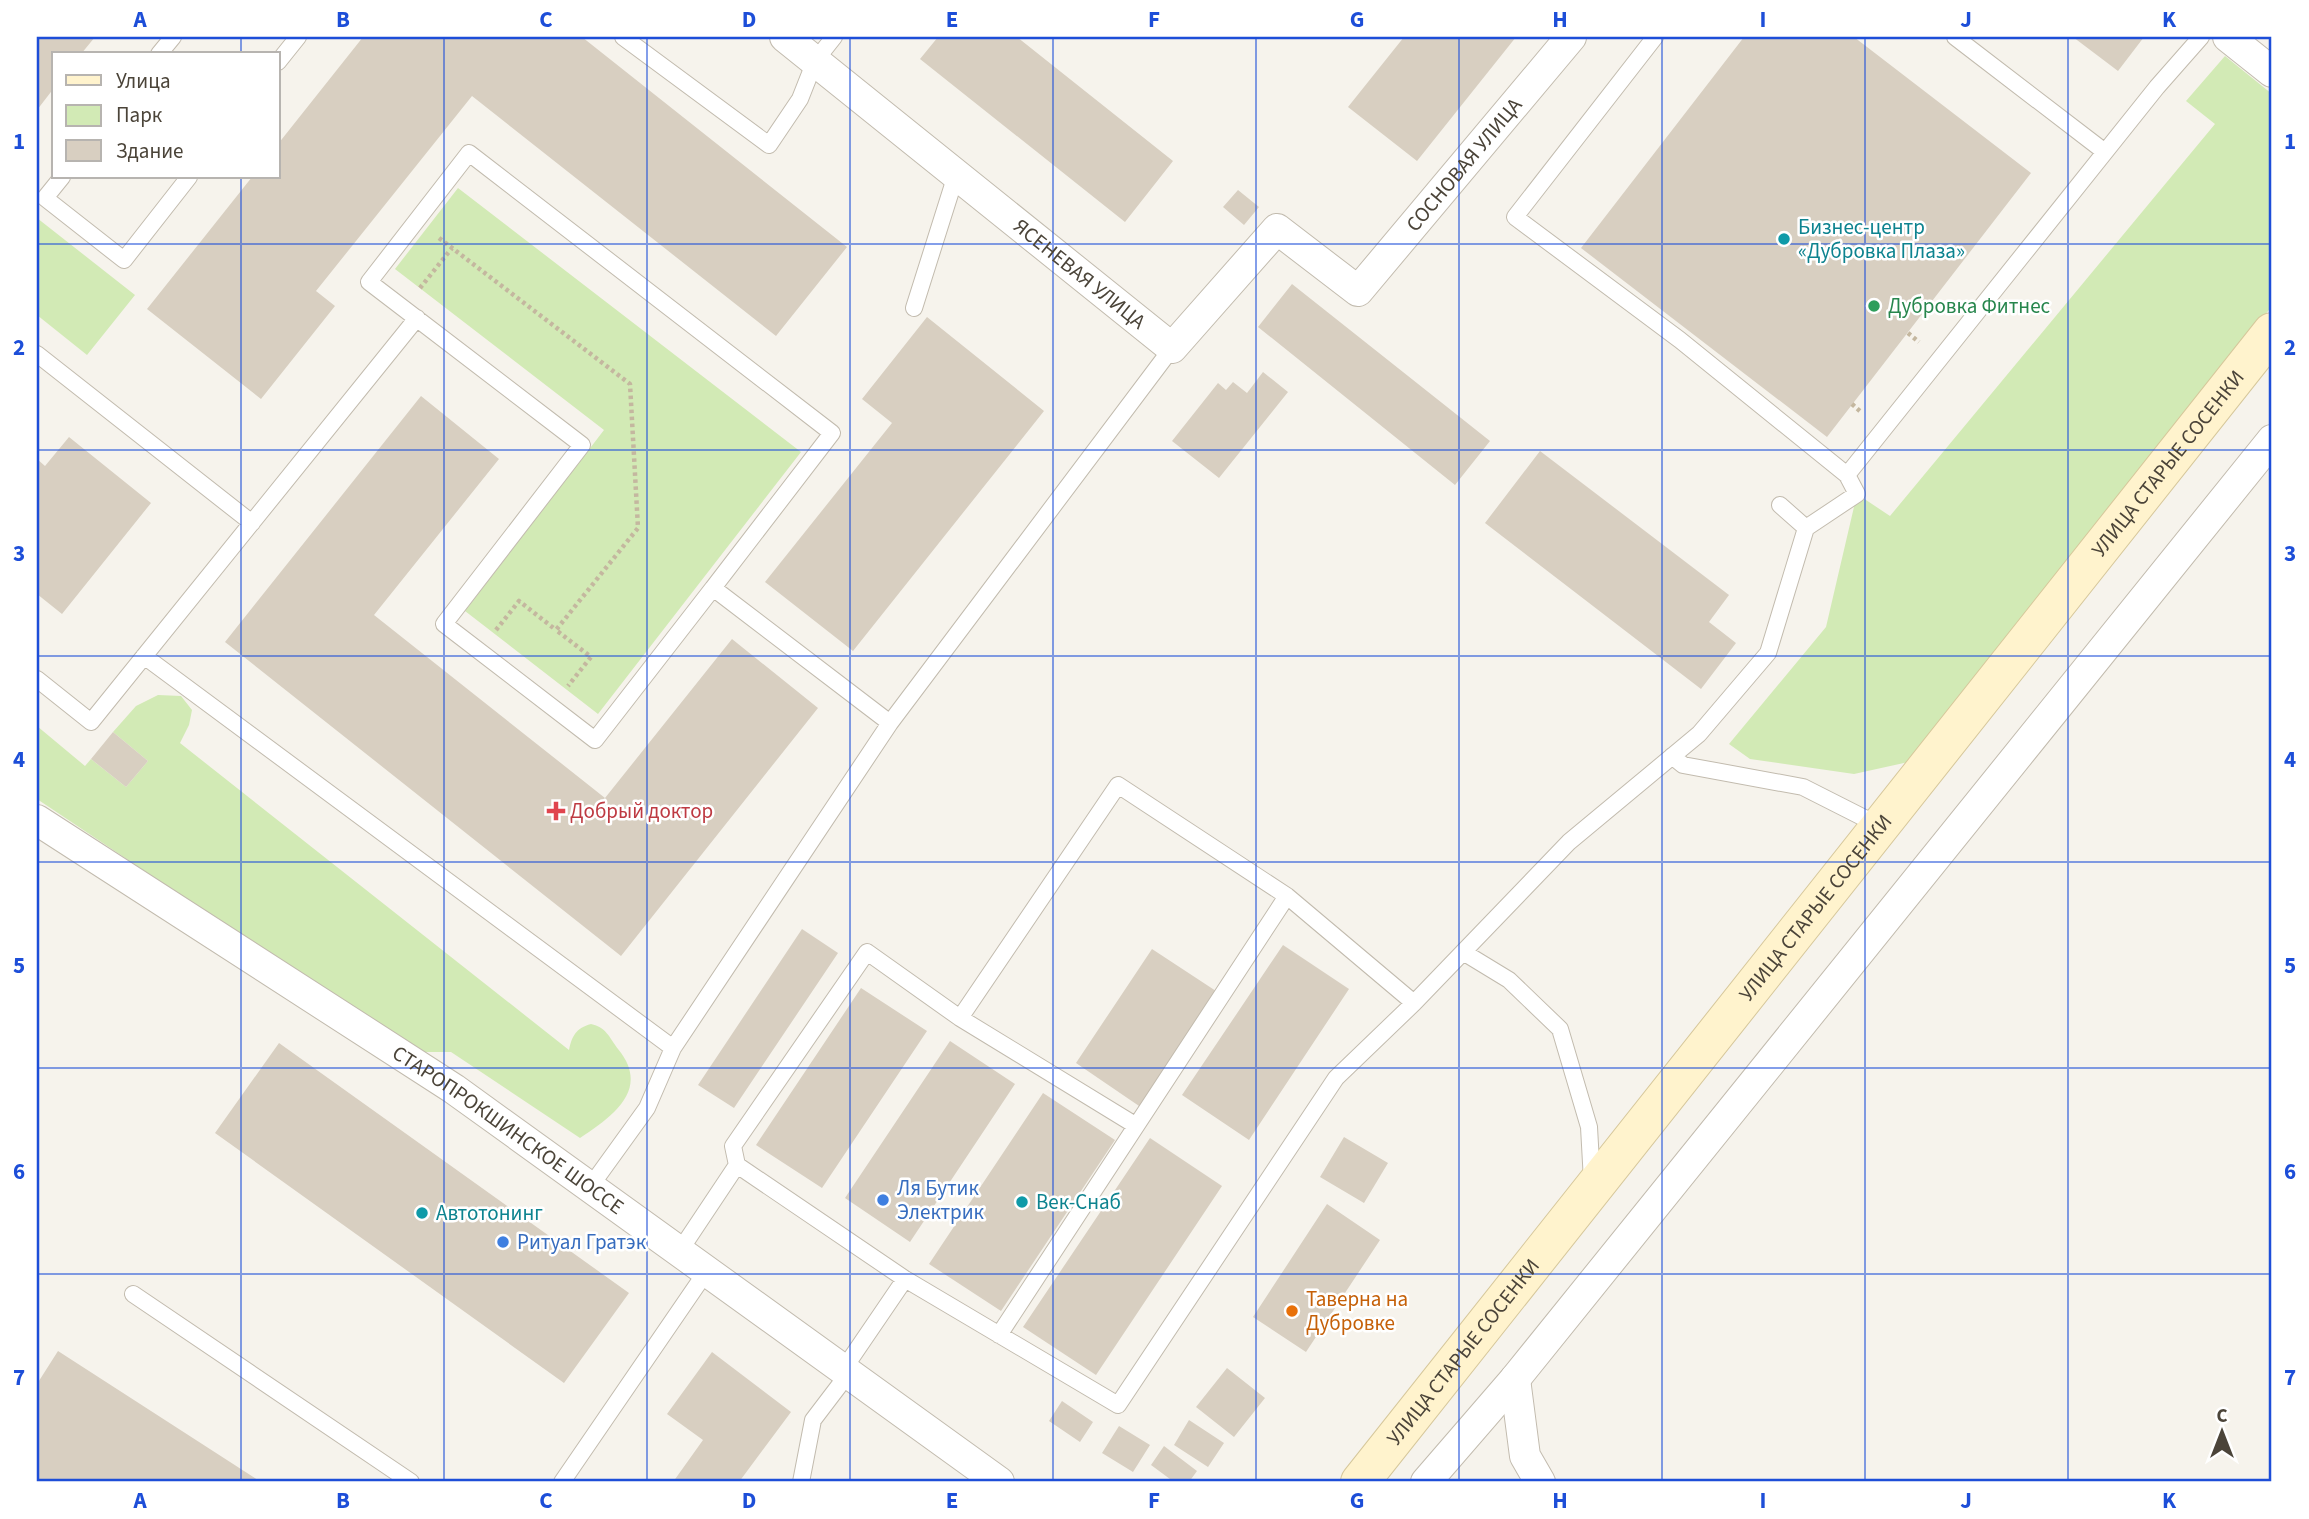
<svg xmlns="http://www.w3.org/2000/svg" width="2309" height="1519" font-family="'Source Sans 3',sans-serif">
<style>
.green{fill:#d2eab5}
.building{fill:#d8cfc1}
.lines{fill:none;stroke-linecap:round;stroke-linejoin:round}
.lane-casing{stroke:#c2bbae;stroke-width:18}
.street-casing{stroke:#c2bbae;stroke-width:32}
.secondary-casing{stroke:#d6c79b;stroke-width:40}
.path{stroke:#c4b79f;stroke-width:4.5;stroke-dasharray:3.5 3.5;stroke-linecap:butt}
.lane{stroke:#fff;stroke-width:16}
.street{stroke:#fff;stroke-width:30}
.secondary{stroke:#fff3cd;stroke-width:38}
.grid{fill:none;stroke:#1d4ed8;stroke-width:2;stroke-opacity:0.55}
.culture-dot{fill:#0f9aa8;stroke:#fff;stroke-width:2.5}
.leisure-dot{fill:#2e9e5b;stroke:#fff;stroke-width:2.5}
.health-dot{fill:#e0444e;stroke:#fff;stroke-width:2.5}
.shop-dot{fill:#3f7fe0;stroke:#fff;stroke-width:2.5}
.food-dot{fill:#e8710a;stroke:#fff;stroke-width:2.5}
.labels{text-anchor:middle;stroke-width:5;stroke-linejoin:round;paint-order:stroke}
.street-label{font-size:21px;fill:#4b4439;stroke:#fff}
.culture-label{font-size:21px;fill:#0d838f;stroke:#fff;text-anchor:start}
.leisure-label{font-size:21px;fill:#27864d;stroke:#fff;text-anchor:start}
.health-label{font-size:21px;fill:#be3a42;stroke:#fff;text-anchor:start}
.shop-label{font-size:21px;fill:#366cbe;stroke:#fff;text-anchor:start}
.food-label{font-size:21px;fill:#c56008;stroke:#fff;text-anchor:start}
.neatline{fill:none;stroke:#1d4ed8;stroke-width:2.5}
.grid-label{font-size:23px;text-anchor:middle;font-weight:bold;fill:#1d4ed8}
</style>
<rect width="100%" height="100%" fill="#f6f3ec"/>
<path class="green" d="M2225,56L2272,94V306L1913,761L1854,774L1750,759L1729,744L1826,627L1857,494L1890,516L2215,124L2186,101Z
M458,188L801,452L598,714L465,611L604,430L395,269Z
M37,218L135,295L87,355L37,315Z
M158,695L181,696L192,710L189,725L180,743L569,1050C572,1036 576,1028 591,1024C606,1027 609,1037 618,1049C651,1089 613,1116 580,1138L451,1052H415L37,799V726L85,766L91,759L126,787L148,761L113,732L136,706Z"/>
<path class="building" d="M37,37H95L81,54H54V88L37,110Z
M363,37H582L847,247L776,336L472,96L316,291L335,306L261,399L147,309L252,177H278V144Z
M938,37H1017L1173,161L1125,222L920,59Z
M1404,37H1516L1417,161L1348,107Z
M1744,37H1854L2031,173L1827,437L1581,248Z
M2073,37H2144L2118,71Z
M1238,190L1259,207L1244,225L1223,207Z
M1292,284L1490,441L1455,485L1258,327Z
M927,317L1044,411L853,651L765,582L892,423L862,399Z
M1263,372L1288,392L1219,478L1172,441L1218,383L1226,390L1233,382L1247,393Z
M421,396L499,459L374,615L605,798L732,639L818,708L621,956L225,642Z
M69,437L151,503L62,614L37,594V459L45,466Z
M1540,451L1729,595L1709,622L1736,643L1701,689L1485,523Z
M113,732L148,761L126,787L91,759Z
M802,929L838,953L734,1108L698,1085Z
M1283,945L1349,989L1249,1140L1182,1095Z
M1152,949L1219,993L1142,1108L1076,1063Z
M861,988L927,1031L822,1188L756,1145Z
M950,1041L1015,1084L910,1242L845,1198Z
M279,1043L629,1293L564,1383L215,1133Z
M1043,1093L1115,1140L1001,1311L929,1264Z
M1344,1137L1388,1163L1364,1203L1320,1177Z
M1150,1138L1222,1186L1096,1375L1023,1327Z
M1327,1204L1380,1240L1306,1352L1253,1317Z
M58,1351L261,1482H37V1384Z
M712,1352L791,1412L739,1482H673L703,1440L667,1414Z
M1227,1368L1265,1398L1234,1437L1196,1407Z
M1062,1401L1093,1422L1080,1442L1049,1421Z
M1189,1420L1224,1443L1208,1467L1174,1445Z
M1119,1426L1150,1445L1133,1472L1102,1453Z
M1164,1446L1197,1471L1189,1482H1174L1151,1465Z"/>
<g class="lines">
<g class="lane-casing">
<path id="lane" d="M623,37L769,145L800,99L815,61L834,37
M1655,37L1515,217L1680,340L1847,475
M1955,37L2105,152
M159,54L173,37
M278,62L298,37
M62,177L45,198L124,260L189,177
M914,308L956,175
M37,354L252,523
M1780,505L1806,528
M713,588L595,740L444,624L582,445L369,282L469,153L832,433L713,588L890,723
M144,656L673,1048L890,723L1172,348
M37,679L91,722L417,318
M1672,756L1683,765L1803,787L1880,826
M1463,952L1509,980L1560,1029L1589,1127L1592,1181
M960,1018L1118,785L1287,896L1414,1003
M737,1165L733,1146L867,952L960,1018L1135,1125
M590,1187L647,1108L673,1048
M679,1252L737,1165L905,1279L1118,1405L1336,1078L1414,1003L1569,842L1699,734L1768,653L1806,528L1857,494L1847,475L2157,87L2201,37
M133,1294L411,1482
M999,1335L1287,896
M843,1370L905,1279
M562,1482L706,1272
M801,1482L813,1420L848,1374"/>
</g>
<g class="street-casing">
<g id="street">
<path id="s1" d="M785,37L1172,348L1277,229L1358,291L1571,37"/>
<path d="M2228,37L2272,72"/>
<path id="s2" d="M37,820L454,1089L999,1482"/>
<path d="M1515,1379L1525,1456L1540,1482"/>
<path d="M1426,1482L1515,1379L2272,440"/>
</g>
</g>
<g class="secondary-casing">
<g id="secondary">
<path id="s3" d="M1360,1482L2272,332"/>
</g>
</g>
<path class="path" d="M439,238L630,384L638,528L556,630L591,657L568,686
M420,288L452,248
M1908,333L1919,342
M1852,404L1862,413
M496,630L519,601L556,630"/>
<use href="#lane" class="lane"/>
<use href="#street" class="street"/>
<use href="#secondary" class="secondary"/>
</g>
<path class="grid" d="M241,37V54M444,37V1482M647,37V1482M850,37V1482M1053,37V1482M1256,37V1482M1459,37V1482M1662,37V1482M1865,37V1482M2068,37V1482M241,177V1482M37,244H2272M37,450H2272M37,656H2272M37,862H2272M37,1068H2272M37,1274H2272"/>
<g class="culture-dot">
<circle cx="1784" cy="239" r="7"/>
<circle cx="1022" cy="1202" r="7"/>
<circle cx="422" cy="1213" r="7"/>
</g>
<circle class="leisure-dot" cx="1874" cy="306" r="7"/>
<path class="health-dot" d="M552.5 800.5h7v7h7v7h-7v7h-7v-7h-7v-7h7z"/>
<g class="shop-dot">
<circle cx="883" cy="1200" r="7"/>
<circle cx="503" cy="1242" r="7"/>
</g>
<circle class="food-dot" cx="1292" cy="1311" r="7"/>
<g class="labels">
<g class="street-label">
<text dy="7" stroke="none"><textPath href="#s1" startOffset="922">СОСНОВАЯ УЛИЦА</textPath></text>
<text dy="7" stroke="none"><textPath href="#s1" startOffset="378">ЯСЕНЕВАЯ УЛИЦА</textPath></text>
<text dy="7" stroke="none"><textPath href="#s3" startOffset="1300">УЛИЦА СТАРЫЕ СОСЕНКИ</textPath></text>
<text dy="7" stroke="none"><textPath href="#s3" startOffset="733">УЛИЦА СТАРЫЕ СОСЕНКИ</textPath></text>
<text dy="7" stroke="none"><textPath href="#s2" startOffset="564">СТАРОПРОКШИНСКОЕ ШОССЕ</textPath></text>
<text dy="7" stroke="none"><textPath href="#s3" startOffset="166">УЛИЦА СТАРЫЕ СОСЕНКИ</textPath></text>
</g>
<g class="culture-label">
<text x="1798" y="234">Бизнес-центр<tspan x="1798" dy="24">«Дубровка Плаза»</tspan></text>
<text x="1036" y="1209">Век-Снаб</text>
<text x="436" y="1220">Автотонинг</text>
</g>
<g class="leisure-label">
<text x="1888" y="313">Дубровка Фитнес</text>
</g>
<g class="health-label">
<text x="570" y="818">Добрый доктор</text>
</g>
<g class="shop-label">
<text x="897" y="1195">Ля Бутик<tspan x="897" dy="24">Электрик</tspan></text>
<text x="517" y="1249">Ритуал Гратэк</text>
</g>
<g class="food-label">
<text x="1306" y="1306">Таверна на<tspan x="1306" dy="24">Дубровке</tspan></text>
</g>
</g>
<rect width="2309" height="1519" fill="none" stroke="#ffffff" stroke-width="77"/>
<rect x="52" y="52" width="228" height="126" fill="#ffffff" stroke="#b7b4b0" stroke-width="2"/>
<rect x="66" y="75" width="35" height="10" fill="#fff3cd" stroke="#b7b4b0" stroke-width="2"/>
<text x="116" y="88" font-size="21" fill="#4b4439">Улица</text>
<rect x="66" y="105" width="35" height="21" fill="#d2eab5" stroke="#b7b4b0" stroke-width="2"/>
<text x="116" y="122" font-size="21" fill="#4b4439">Парк</text>
<rect x="66" y="140" width="35" height="21" fill="#d8cfc1" stroke="#b7b4b0" stroke-width="2"/>
<text x="116" y="158" font-size="21" fill="#4b4439">Здание</text>
<g transform="translate(2222 1432)" stroke="#ffffff" stroke-width="5" paint-order="stroke">
<path d="M0-5L12 26L0 18L-12 26Z" fill="#4b4439"/>
<text y="-10" font-size="19" font-weight="bold" text-anchor="middle" fill="#4b4439">С</text>
</g>
<rect x="38" y="38" width="2232" height="1442" class="neatline"/>
<g class="grid-label">
<text x="140" y="27">A</text>
<text x="343" y="27">B</text>
<text x="546" y="27">C</text>
<text x="749" y="27">D</text>
<text x="952" y="27">E</text>
<text x="1154" y="27">F</text>
<text x="1357" y="27">G</text>
<text x="1560" y="27">H</text>
<text x="1763" y="27">I</text>
<text x="1966" y="27">J</text>
<text x="2169" y="27">K</text>
<text x="19" y="149">1</text>
<text x="2290" y="149">1</text>
<text x="19" y="355">2</text>
<text x="2290" y="355">2</text>
<text x="19" y="561">3</text>
<text x="2290" y="561">3</text>
<text x="19" y="767">4</text>
<text x="2290" y="767">4</text>
<text x="19" y="973">5</text>
<text x="2290" y="973">5</text>
<text x="19" y="1179">6</text>
<text x="2290" y="1179">6</text>
<text x="19" y="1385">7</text>
<text x="2290" y="1385">7</text>
<text x="140" y="1508">A</text>
<text x="343" y="1508">B</text>
<text x="546" y="1508">C</text>
<text x="749" y="1508">D</text>
<text x="952" y="1508">E</text>
<text x="1154" y="1508">F</text>
<text x="1357" y="1508">G</text>
<text x="1560" y="1508">H</text>
<text x="1763" y="1508">I</text>
<text x="1966" y="1508">J</text>
<text x="2169" y="1508">K</text>
</g>
</svg>
